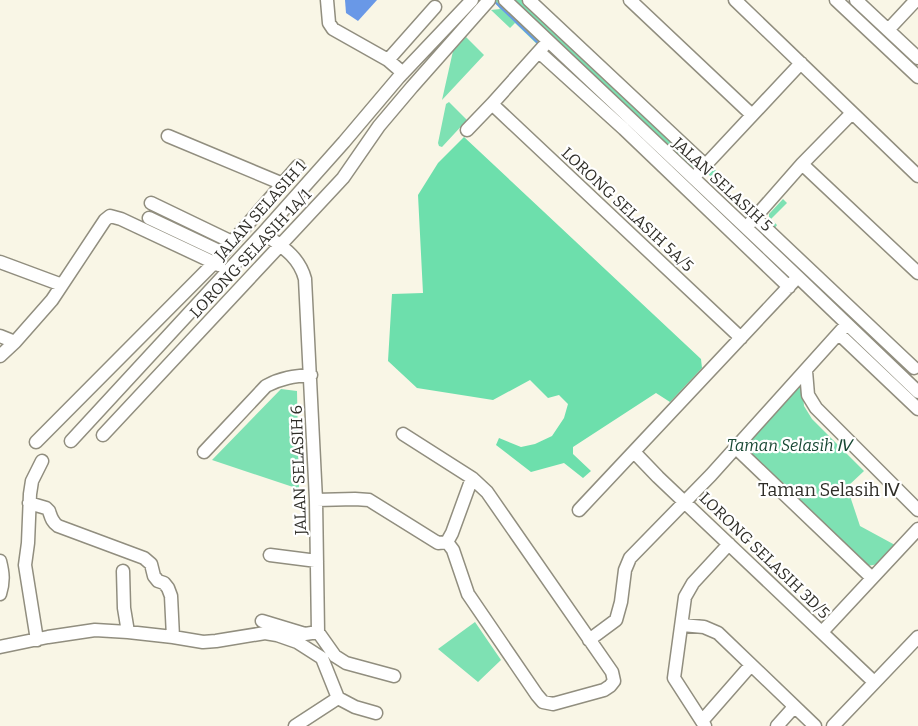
<svg xmlns="http://www.w3.org/2000/svg" width="918" height="726" font-family="Bitter,serif">
<style>
.green{fill:#7ee1b3}
.forest{fill:#6ddfac}
.water{fill:#6998e7}
.lines{fill:none;stroke-linecap:round;stroke-linejoin:round}
.stream{stroke:#6998e7;stroke-width:2}
.minor-casing{stroke:#918e7f;stroke-width:15}
.minor{stroke:#fff;stroke-width:12}
.labels{text-anchor:middle;stroke-width:4.5;stroke-linejoin:round;paint-order:stroke}
.street-label{font-size:16px;fill:#2f2e28;stroke:#fff}
.park-label{font-size:16px;font-style:italic;fill:#184834;stroke:#fff}
.neighbourhood-label{font-size:18px;fill:#2f2e28;stroke:#fff}
</style>
<rect width="100%" height="100%" fill="#f9f6e6"/>
<path class="green" d="M495,0H529L705,165L693,178L745,227L755,218L914,368L904,379L918,392V409L839,334L847,325L799,277L789,287L515,23L510,28L491,10L500,9L495,2Z
M466,37L484,55L442,100L453,51Z
M449,102L467,120L442,147L439,146L438,143L446,104Z
M714,169L731,186L726,191L708,174Z
M783,199L787,203L771,219L777,225L775,228L769,223V214Z
M802,382L804,406L812,419L864,471L847,487L860,526L895,545L879,564L867,566L742,446Z
M281,389L297,391L299,489L212,460Z
M475,622L501,660L478,682L438,649Z"/>
<path class="forest" d="M464,137L701,359L702,368L670,402L656,393L573,447V454L591,471L583,478L564,463L531,472L496,445L499,438L521,447L535,444L552,436L564,418L568,404L559,395L548,398L530,380L493,400L417,388L388,361L392,294L423,293L418,195L438,163Z"/>
<path class="water" d="M345,0H377L358,21L346,13Z"/>
<g class="lines">
<path class="stream" d="M495,2L540,45"/>
<g class="minor-casing">
<path id="minor" d="M327,0L329,23L333,29L388,60L403,73
M505,0L798,277L918,392
M529,0L705,165
M630,0L752,115
M735,0L918,176
M836,0L918,77
M856,0L918,58
M888,30L916,0
M539,52L624,129L789,287
M388,60L435,7
M492,104L741,338
M467,130L492,104L543,47
M168,136L283,184
M802,164L918,273
M699,172L801,63
M151,203L232,242
M149,218L223,253
M755,218L914,368
M751,222L802,164L852,113
M263,233C281,246 299,256 305,279L316,500L318,632L335,656L346,663L394,676
M0,262L62,285
M839,334L918,409
M0,336L15,342
M0,356L15,342L52,300L105,220L110,216L121,219L219,265
M806,371L808,395L816,408L918,510
M103,435L343,178L379,126L412,87L489,0
M71,441L263,233L344,142L399,77L472,0
M36,442L214,263L298,166
M736,448L872,578
M204,452L266,386C281,378 294,376 311,375
M634,452L658,477L874,682
M316,500L355,499L369,500L438,543L447,542L452,533L472,478L403,434
M29,503L46,508L49,511C51,517 52,522 58,526L144,558L151,564L154,576L158,581L164,583L168,588L171,596L173,637
M579,510L794,281
M447,542L453,550L468,594L537,695L543,702L553,704L604,690L610,686L614,681L612,672L487,492L472,478
M270,555L317,561
M0,561C3,573 4,581 0,594
M123,571L124,608L128,632
M262,621L305,634L318,632
M682,625L704,627L718,633L815,726
M822,632L918,529
M37,640L25,565L28,543L30,494L32,481L42,461
M589,640L616,620L621,602L625,570L630,558L711,475L847,324
M0,647L48,637L95,630L128,632L173,637L203,642L216,641L265,633L277,635L297,642L322,658L338,698
M338,698L355,707L376,713
M702,721L751,665
M295,726L338,698
M705,726L674,678L685,597L693,583L729,544
M777,726L794,707
M833,726L918,637"/>
</g>
<use href="#minor" class="minor"/>
</g>
<g class="labels">
<g class="street-label">
<text transform="translate(723 184) rotate(43)" y="6">JALAN SELASIH 5</text>
<text transform="translate(628 209) rotate(43)" y="6">LORONG SELASIH 5A/5</text>
<text transform="translate(260 210) rotate(-48)" y="6">JALAN SELASIH 1</text>
<text transform="translate(250 253) rotate(-47)" y="6">LORONG SELASIH 1A/1</text>
<text transform="translate(298 470) rotate(-92)" y="6">JALAN SELASIH 6</text>
<text transform="translate(765 555) rotate(44)" y="6">LORONG SELASIH 3D/5</text>
</g>
<g class="park-label">
<text x="789" y="451">Taman Selasih Ⅳ</text>
</g>
<g class="neighbourhood-label">
<text x="829" y="496">Taman Selasih Ⅳ</text>
</g>
</g>
</svg>
